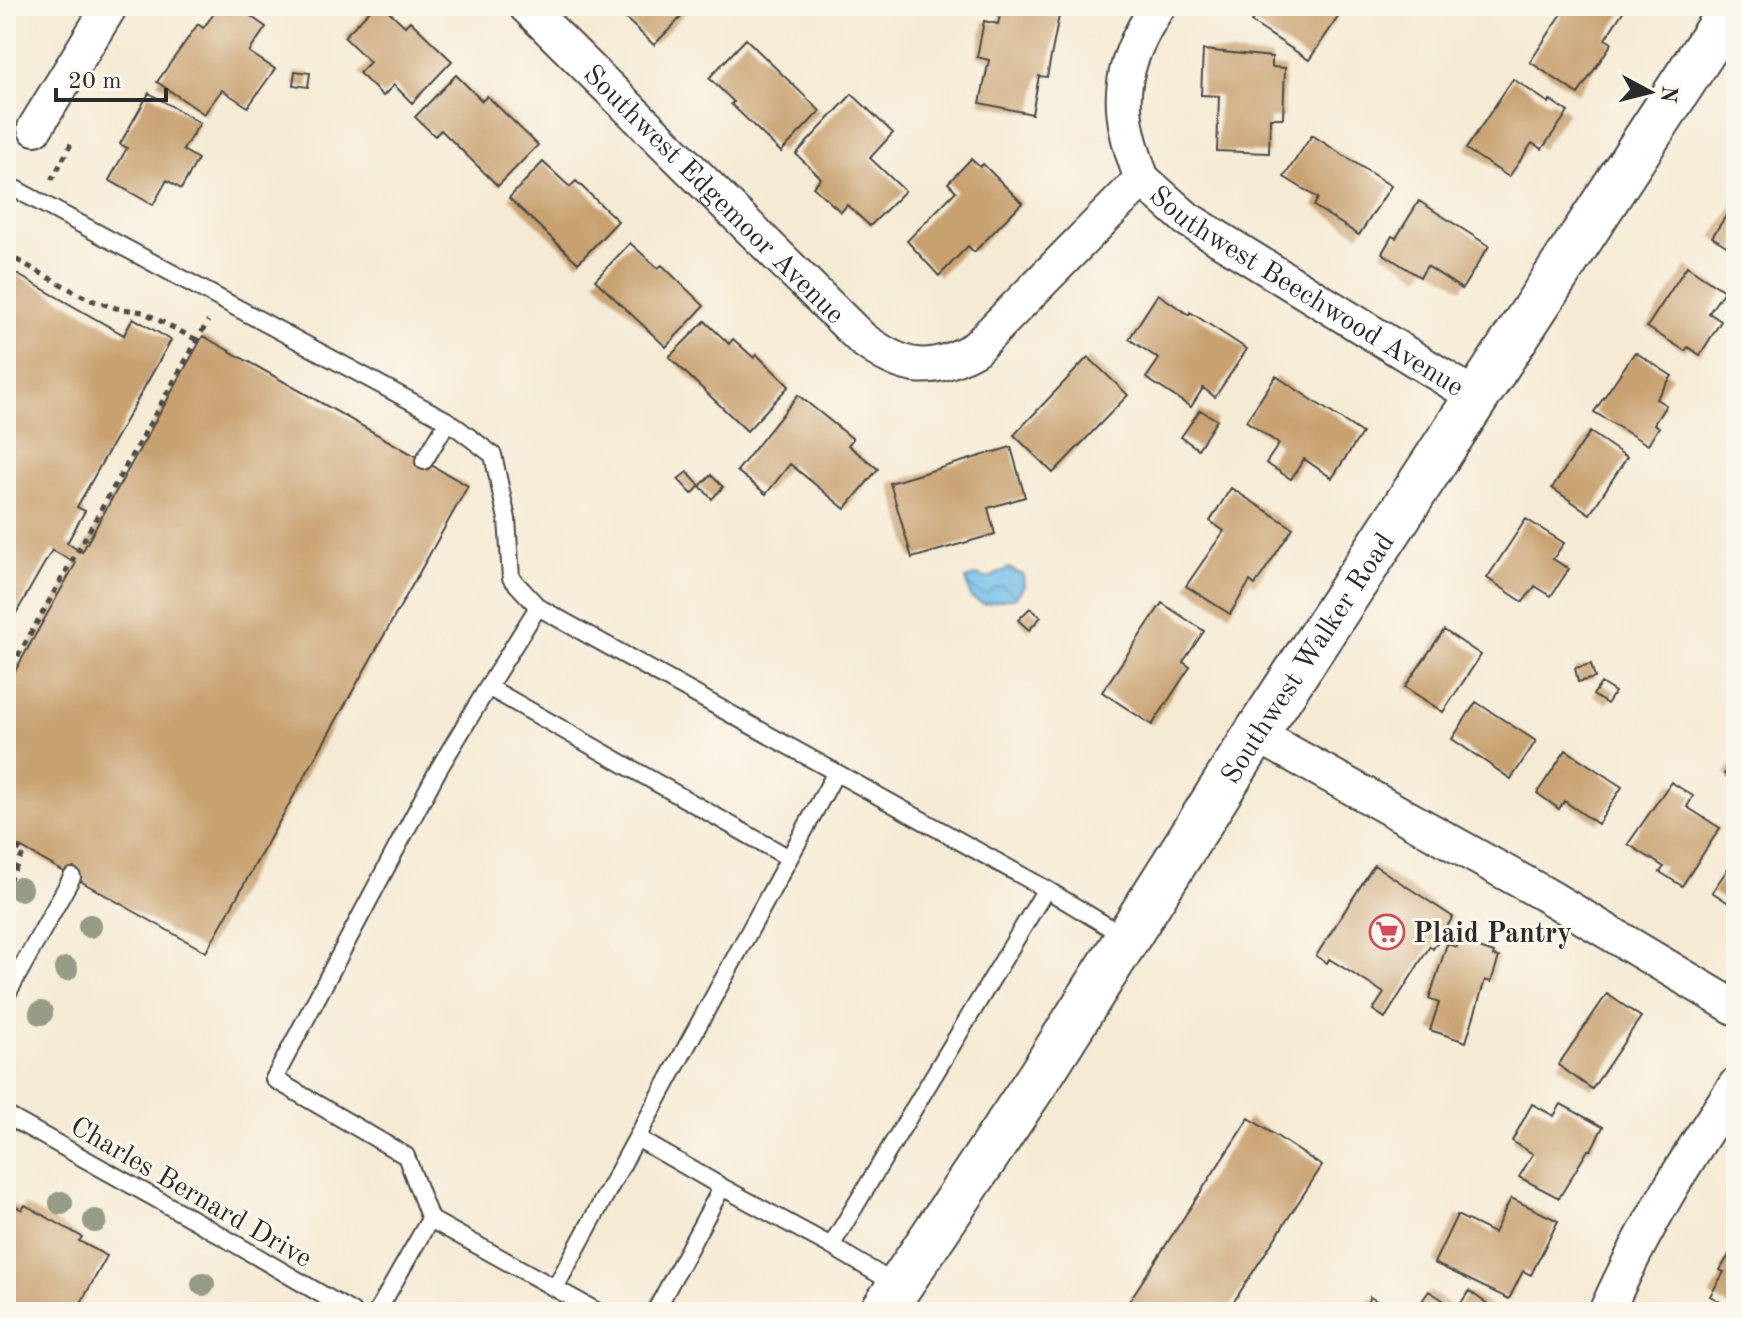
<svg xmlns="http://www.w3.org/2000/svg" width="1742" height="1318" font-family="'Old Standard TT',serif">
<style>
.water{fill:url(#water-waves);stroke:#4d748a;stroke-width:2}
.building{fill:#c8a171}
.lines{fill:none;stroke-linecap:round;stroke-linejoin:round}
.lane-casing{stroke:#494844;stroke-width:20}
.street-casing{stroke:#494844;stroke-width:38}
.secondary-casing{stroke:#494844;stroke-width:48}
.path{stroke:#494844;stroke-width:5;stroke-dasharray:6 6;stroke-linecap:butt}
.lane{stroke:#fff;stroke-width:16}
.street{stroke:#fff;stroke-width:34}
.secondary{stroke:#fff;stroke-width:44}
.tree{fill:#959b85}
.labels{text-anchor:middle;stroke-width:6;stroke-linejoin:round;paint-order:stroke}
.street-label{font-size:28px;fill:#2b2b2b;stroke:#fbf7ec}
.poi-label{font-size:28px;font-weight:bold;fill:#2b2b2b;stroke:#fbf7ec;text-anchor:start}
</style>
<defs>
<pattern id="water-waves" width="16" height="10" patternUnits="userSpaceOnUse" patternTransform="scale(2)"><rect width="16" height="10" fill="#6fbdea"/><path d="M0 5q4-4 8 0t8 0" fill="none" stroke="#5b9abe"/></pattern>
</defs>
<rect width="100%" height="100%" fill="#fbf7ec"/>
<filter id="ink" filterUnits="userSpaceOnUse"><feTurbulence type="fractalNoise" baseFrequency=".0125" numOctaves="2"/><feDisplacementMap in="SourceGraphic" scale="16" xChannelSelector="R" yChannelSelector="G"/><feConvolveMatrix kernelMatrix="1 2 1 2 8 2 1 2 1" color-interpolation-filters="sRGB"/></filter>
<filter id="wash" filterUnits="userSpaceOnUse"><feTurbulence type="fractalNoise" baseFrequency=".006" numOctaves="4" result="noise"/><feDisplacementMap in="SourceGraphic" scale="32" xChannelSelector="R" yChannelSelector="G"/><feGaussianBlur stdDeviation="1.8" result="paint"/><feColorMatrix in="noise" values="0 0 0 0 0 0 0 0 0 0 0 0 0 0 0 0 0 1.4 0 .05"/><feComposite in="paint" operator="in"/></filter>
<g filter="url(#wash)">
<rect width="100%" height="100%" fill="#f5ead4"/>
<path class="water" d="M1009,568L1023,575L1024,586L1016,597L984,604L971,598L966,579L978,575L987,579Z"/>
<g id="blocks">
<path class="building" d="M220,6H236L266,27L249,52L275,69L248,107L222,90L204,114L157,82L198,24L203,28Z
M374,6H383L405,26L410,21L452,61L412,103L394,85L383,96L359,73L370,62L344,37Z
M606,6H692L654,45L622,15L619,18Z
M1002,6L1059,16L1047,77L1039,76L1032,114L980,103L989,60L977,57L984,21L998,24Z
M1261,6H1333L1331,9L1340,14L1309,60L1251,22Z
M1567,6L1626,7L1605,39L1612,43L1578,94L1530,62Z
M746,39L820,111L781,152L731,104L734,102L709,78Z
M1203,50L1272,57V67L1285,68L1283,118H1270L1269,153L1217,151L1219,96L1201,95Z
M295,71L310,73L308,87L293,85Z
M456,75L482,101L487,96L538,145L498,186L441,130L435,136L415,117Z
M1513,79L1549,103L1550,100L1568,112L1542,149L1532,143L1509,177L1466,149Z
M149,93L200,123L183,150L198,159L181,189L167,180L153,205L109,180L127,148L120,144Z
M852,94L893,133L870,158L905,191L870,226L847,205L841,212L813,187L821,178L796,154Z
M1312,135L1391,186L1359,235L1314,206L1318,198L1284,177Z
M971,159L980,167L983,164L1022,203L974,252L968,246L939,276L907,241L956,191L948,183Z
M543,162L570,187L576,181L618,221L578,263L509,198Z
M1419,201L1489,246L1462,289L1427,266L1420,277L1382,253L1392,236L1396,238Z
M1736,201V252L1712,237Z
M630,243L658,268L662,265L704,306L666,347L595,280Z
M1687,266L1724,291L1709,313L1721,321L1700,355L1688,347L1685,351L1647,327Z
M6,268L124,335L133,318L171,340L77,507L85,511L67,543L82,552L203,336L468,486L206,952L6,839V687L76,563L52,550L6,631Z
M1158,294L1189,315L1190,312L1247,349L1215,397L1203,388L1191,407L1146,378L1159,359L1129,339Z
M705,321L729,344L733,339L754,358L757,355L789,386L747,431L669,357Z
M1635,352L1672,376L1656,399L1666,405L1654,424L1659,427L1648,445L1594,412Z
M1088,357L1128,395L1053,473L1014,435Z
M1276,376L1362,433L1332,478L1304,459L1291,479L1266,463L1279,444L1246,421Z
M798,395L853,439L848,445L878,469L845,509L790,464L766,494L737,471Z
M1200,410L1217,420L1198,449L1181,437Z
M1590,432L1627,457L1590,514L1552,488Z
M1011,447L1025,497L988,508L995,534L912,558L890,483Z
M687,472L700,486L692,494L678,479Z
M711,475L723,487L712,499L700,486Z
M1231,488L1293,528L1255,585L1250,581L1230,614L1186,586L1224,531L1210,521Z
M1526,519L1564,543L1553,559L1569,569L1551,596L1535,586L1523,602L1487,578Z
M1162,603L1204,631L1183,662L1190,667L1152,725L1102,692Z
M1030,608L1041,617L1029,630L1018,620Z
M1444,630L1481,655L1443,712L1405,687Z
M1591,664L1595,678L1578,682L1575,668Z
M1601,683L1615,692L1607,704L1593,695Z
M1476,702L1536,741L1511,779L1452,739Z
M1566,750L1622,787L1598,824L1564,801L1559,809L1537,793Z
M1736,758V783L1724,774Z
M1671,782L1693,796L1687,807L1720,828L1682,886L1660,872L1664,867L1628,844Z
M1736,857V908L1712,892Z
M1374,865L1453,917L1433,949L1430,946L1385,1018L1373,1010L1384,993L1329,959L1327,963L1316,956Z
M1458,941L1494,953L1493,956L1499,957L1491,982L1485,980L1466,1042L1430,1030L1439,1003L1429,999L1447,944L1457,947Z
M1607,994L1641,1017L1592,1089L1558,1065Z
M1532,1104L1554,1116L1561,1104L1603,1127L1591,1150H1588L1559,1198L1519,1177L1533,1154L1512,1141Z
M1249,1118L1322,1166L1227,1312H1122Z
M1511,1198L1558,1221L1531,1275L1523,1271L1509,1299L1434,1263L1457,1215L1494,1233Z
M6,1201L22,1210L25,1205L82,1237L79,1241L107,1256L76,1312H6Z
M1736,1243V1311L1710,1296L1724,1272L1720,1270Z
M1429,1291L1457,1309L1469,1291L1499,1312H1414Z
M1370,1297L1384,1305L1380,1312H1362Z"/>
</g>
</g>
<g filter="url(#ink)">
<use href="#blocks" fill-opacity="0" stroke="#494844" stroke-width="2"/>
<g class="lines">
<g class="lane-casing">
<path id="lane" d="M6,184L448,421L493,455L507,519L511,578L538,607L1046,889L1127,938
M424,461L448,421
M538,607L488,687L789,858
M488,687L438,770L274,1079L406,1156L430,1219L598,1312
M6,996L72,877
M6,1115L196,1221L352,1312
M637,1138L722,1187
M831,1246L897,1285
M555,1288L835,774
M377,1312L430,1219
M655,1312L722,1187L831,1246L1046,889"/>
</g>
<g class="street-casing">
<g id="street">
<path id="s1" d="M526,6L862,339C904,370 930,375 976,348L1142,179C1115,108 1116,70 1158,6"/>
<path d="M35,128L110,6"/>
<path id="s2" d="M1142,179L1187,219L1476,397"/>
<path d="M1256,734L1546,895L1736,1008"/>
<path d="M1606,1312C1642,1231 1686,1159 1736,1085"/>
</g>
</g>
<g class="secondary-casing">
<g id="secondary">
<path id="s3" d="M882,1312L1040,1076L1256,734L1733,6"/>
</g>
</g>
<path class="path" d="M50,177L53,178L70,146L64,143
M6,254L88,299L116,308L143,312L197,340
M6,677L208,321
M6,841L24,852L6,886"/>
<use href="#lane" class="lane"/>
<use href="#street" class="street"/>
<use href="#secondary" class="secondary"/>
</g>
<g class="tree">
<circle cx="20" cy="889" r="12"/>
<circle cx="90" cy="926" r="12"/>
<circle cx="66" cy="969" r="12"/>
<circle cx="41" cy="1013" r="12"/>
<circle cx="61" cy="1203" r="12"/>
<circle cx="95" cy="1221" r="12"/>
<circle cx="203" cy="1284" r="12"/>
</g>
</g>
<defs>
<g id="supermarket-ring" transform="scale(1.8)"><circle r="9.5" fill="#fbf7ec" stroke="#d1495b" stroke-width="1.5"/><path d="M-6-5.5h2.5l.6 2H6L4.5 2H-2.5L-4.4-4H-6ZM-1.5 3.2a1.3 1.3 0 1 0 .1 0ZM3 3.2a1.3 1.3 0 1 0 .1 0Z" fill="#d1495b"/></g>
</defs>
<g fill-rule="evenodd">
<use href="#supermarket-ring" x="1387" y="932"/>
</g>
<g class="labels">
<g class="street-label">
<text dy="10" stroke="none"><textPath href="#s1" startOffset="266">Southwest Edgemoor Avenue</textPath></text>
<text dy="10" stroke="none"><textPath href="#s2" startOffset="200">Southwest Beechwood Avenue</textPath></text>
<text dy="10" stroke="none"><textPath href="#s3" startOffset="780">Southwest Walker Road</textPath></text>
<text transform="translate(192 1191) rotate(30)" y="10">Charles Bernard Drive</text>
</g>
<g class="poi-label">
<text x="1413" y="942">Plaid Pantry</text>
</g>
</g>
<rect width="1742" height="1318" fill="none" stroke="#fbf7ec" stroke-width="32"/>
<g transform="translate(1650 92) rotate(97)" stroke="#fbf7ec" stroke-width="6" paint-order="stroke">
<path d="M0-6L14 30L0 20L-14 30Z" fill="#2b2b2b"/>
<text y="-12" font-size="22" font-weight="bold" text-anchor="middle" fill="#2b2b2b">N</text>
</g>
<path d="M56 88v12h110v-12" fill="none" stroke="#2b2b2b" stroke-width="4"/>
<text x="68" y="88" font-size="24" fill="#2b2b2b" stroke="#fbf7ec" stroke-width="6" paint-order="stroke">20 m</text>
</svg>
